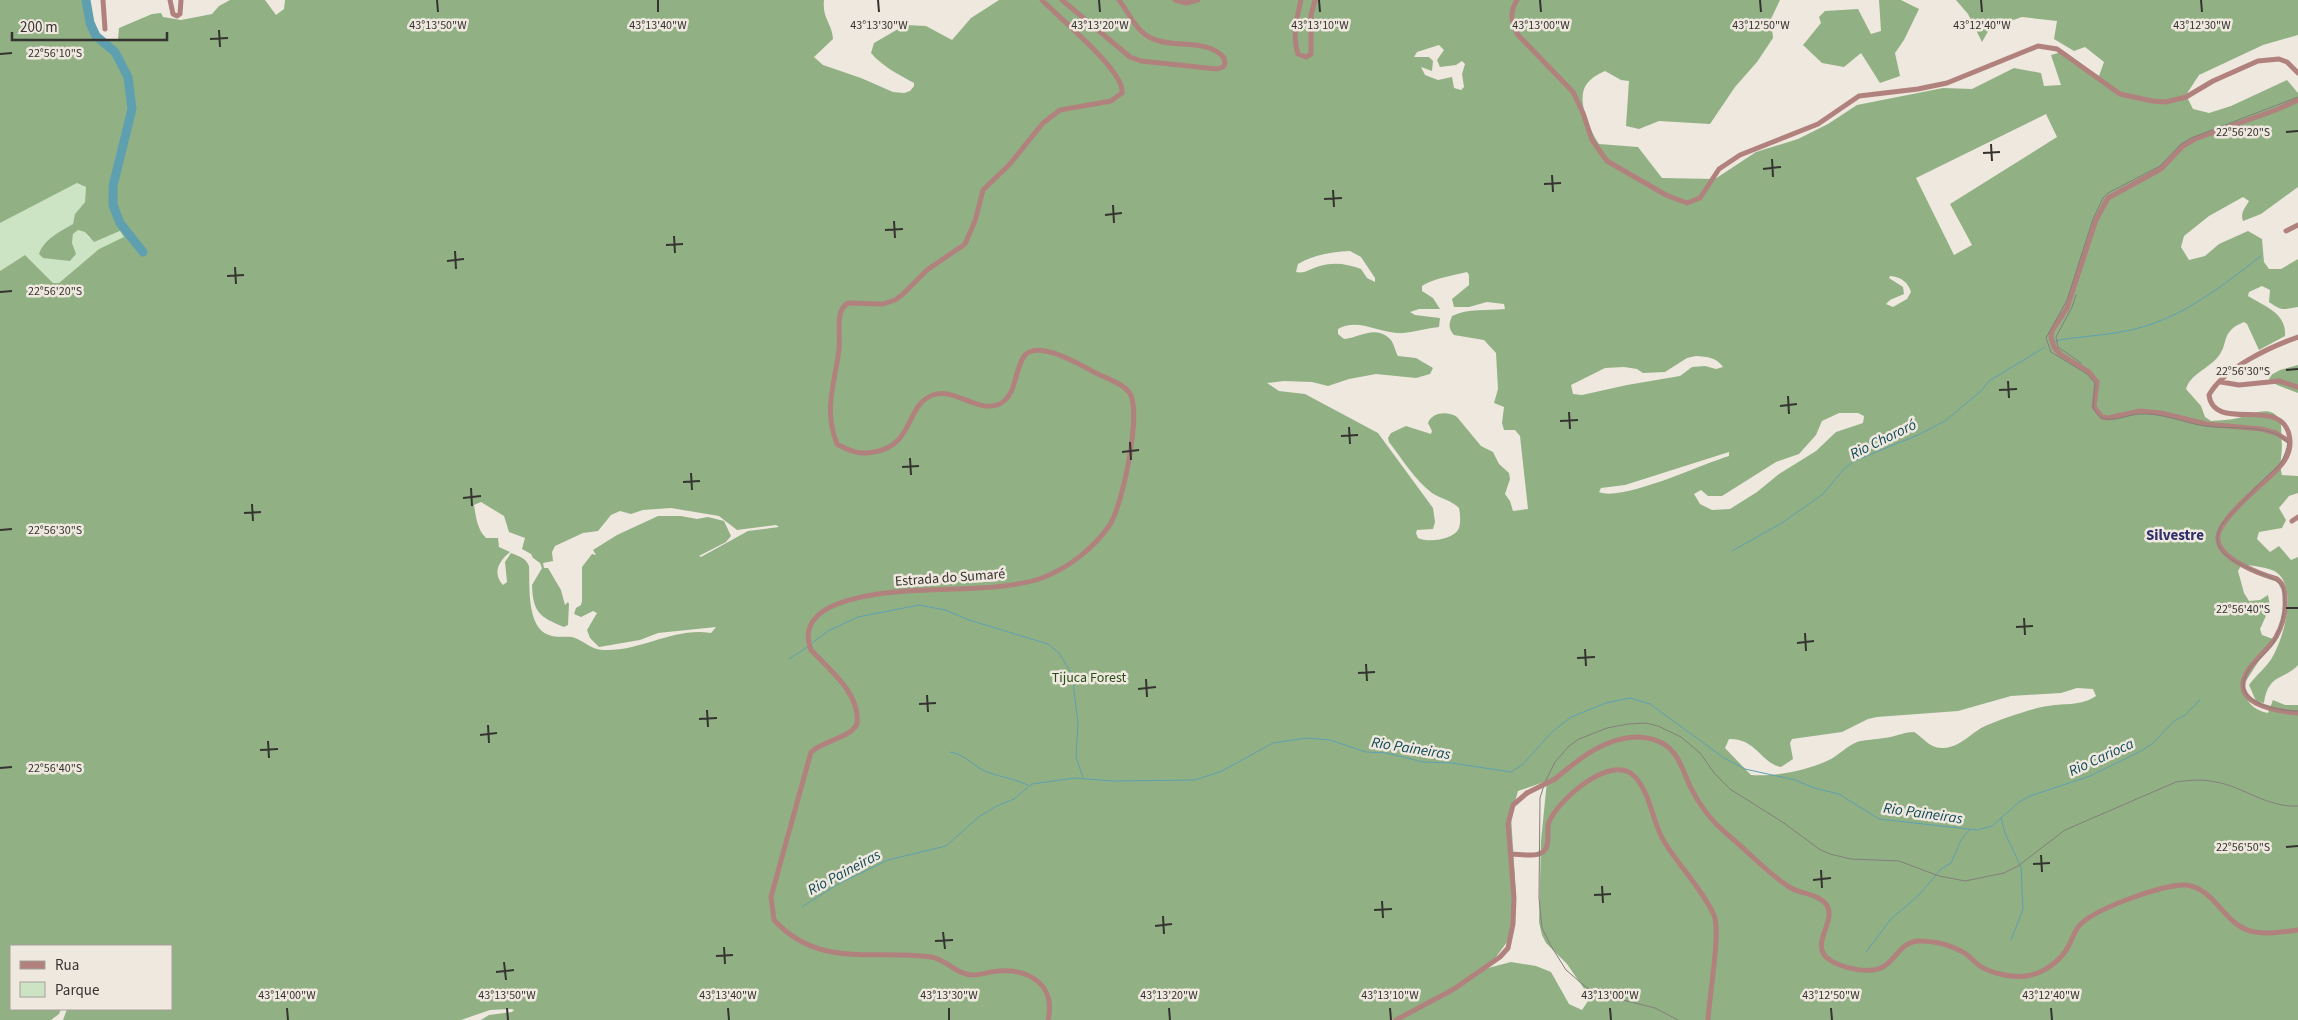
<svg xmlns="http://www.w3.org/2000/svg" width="2298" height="1020" font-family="'Source Sans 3',sans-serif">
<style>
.green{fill:#cde4c4}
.forest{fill:#91b185;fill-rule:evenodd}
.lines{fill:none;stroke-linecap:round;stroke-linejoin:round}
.stream{stroke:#5fa0b0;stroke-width:1}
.river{stroke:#5fa0b0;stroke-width:9}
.minor{stroke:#b1827d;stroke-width:5}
.tram{stroke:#837f79;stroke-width:1}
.minor-bridge{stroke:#b1827d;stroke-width:5}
.ticks{fill:none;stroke:#35332f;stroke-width:2}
.labels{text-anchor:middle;stroke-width:5;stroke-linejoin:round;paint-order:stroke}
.street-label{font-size:14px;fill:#35332f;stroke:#efe8df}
.park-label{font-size:14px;fill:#275014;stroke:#efe8df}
.water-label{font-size:15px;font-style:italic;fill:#0f4956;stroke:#efe8df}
.neighbourhood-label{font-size:15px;font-weight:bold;fill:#2f306b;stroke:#efe8df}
.ticks-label{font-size:12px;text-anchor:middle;fill:#35332f;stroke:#efe8df;stroke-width:5;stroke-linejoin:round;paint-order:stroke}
</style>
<rect width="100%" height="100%" fill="#efe8df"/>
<path class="green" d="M77,183L86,187L85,202L75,214L73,224L57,233L72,243L73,233L78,230L85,232L89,238L109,236L121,231L124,238L99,249L59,283H53L25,255L0,271V223Z"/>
<path class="forest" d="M0,0H85L88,13L100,42L118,39L119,28L152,14L161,13L163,17L181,20L212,14L219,6L230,0H265L276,15L284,9L285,0H824C822,19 832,23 833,39L814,57L823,65L861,78L893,92L904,93L910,91L914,86V83C898,74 883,67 871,53L874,43L905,25L926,26L952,40L971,18L999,0H1780L1771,19L1773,38L1757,62L1735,87L1710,124L1659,121L1639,129L1626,126L1629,81L1621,80L1605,71C1598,74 1591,78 1586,85C1576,100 1590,131 1599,144L1638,147L1662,178L1715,179L1756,152L1798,139L1828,124L1857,105L1943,88L1972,89L2014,68L2041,73L2044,86L2061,85L2051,55L2062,52L2099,76L2104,62L2085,47L2074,51L2054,39L2057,21L2022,17L1990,28L1982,42L1968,14L1956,0H2298V35L2263,45L2199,75L2186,95L2193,109L2209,113L2231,106L2287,80L2298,93V187L2261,214L2243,221C2240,213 2245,208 2249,201L2243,197L2209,216L2184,236L2181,247L2189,260L2205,256L2219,244L2248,231L2262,239L2264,262L2269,269H2281L2298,259V307C2283,309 2283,312 2269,302L2270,290L2262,286L2249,292L2248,296C2264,306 2287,313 2285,336L2259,350L2247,324L2244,322C2219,332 2230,344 2217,358C2206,370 2191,374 2186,389L2201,406L2205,417L2211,421C2220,420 2230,420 2238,418C2251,415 2272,403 2280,421C2282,427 2281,438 2282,445C2282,455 2279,465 2282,475L2298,476V493L2289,496L2279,508L2286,520L2282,528L2259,532L2257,539L2270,552L2279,546L2291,560L2298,557V665C2285,680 2268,673 2264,703L2256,701L2249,685C2256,675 2268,666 2273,656C2284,637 2298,587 2276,572C2268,567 2252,566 2242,564L2238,571L2244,593L2249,601L2260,600L2268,595L2270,607L2260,629L2262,635L2273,639L2242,687C2246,702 2253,710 2268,713L2273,700L2285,705H2298V1020H481L489,1015L512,1012L514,1010L512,1009L490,1010L461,1020H63L67,1009H171V946H11V1009H61L59,1014L51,1020H0V271L25,255L53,283H59L99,249L124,237L120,231L94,242L85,232L78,230L73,234L72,243L76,254L70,261L43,258L39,254C44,239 61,231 73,224L75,214L85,202L86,187L77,183L0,223ZM1439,45L1444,50L1437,60L1440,67L1456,65L1462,61L1465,64L1462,74L1464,87L1461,90L1454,88L1452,77L1438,80L1425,75L1421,67L1432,71L1433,61L1429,57H1414L1417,52ZM2046,114L2057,137L1950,204L1972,245L1954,255L1916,178ZM1350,251L1361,257L1375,278V282L1367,278L1361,269C1347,264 1334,262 1320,266C1311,268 1306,274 1296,272L1298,264C1312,255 1332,252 1350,251ZM1467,272L1469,275V285L1452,299L1454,307H1469L1487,302L1504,304L1505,309C1488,311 1468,308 1452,316C1449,324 1448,328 1454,335L1484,340L1496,353L1498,389L1494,403L1504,407L1502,423L1504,430H1515L1520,436L1528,509L1513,511L1510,501L1505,494L1510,479L1509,473L1499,464L1493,452L1481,446L1457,417C1448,411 1432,412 1428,423L1432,431L1431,434L1406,426L1391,433L1388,438L1389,442C1402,459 1415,480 1432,493C1441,499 1451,500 1459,508C1460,514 1461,522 1459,528C1454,540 1428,543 1418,538L1416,533L1417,530L1433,529L1435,522L1433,508L1378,433L1305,394L1279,391L1267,383L1284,381L1312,382L1328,386L1349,379L1376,374L1416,378L1430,374L1433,368L1416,358L1398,356C1395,351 1394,342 1389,338C1374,325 1359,338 1344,339L1338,334V329C1359,317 1381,335 1404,333C1415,332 1427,328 1439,327L1440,318L1415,315L1410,312L1419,309H1440L1433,298L1422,291V286C1432,279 1454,275 1467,272ZM1890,276C1901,277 1908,282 1911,292L1907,299L1893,307L1886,304L1890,300L1904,294L1903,287L1889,278ZM1696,356C1708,357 1716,357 1723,367L1716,369L1705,366L1692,367L1680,376L1627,385L1582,395L1573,394L1571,385L1605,368L1624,367L1637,369L1643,373L1665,372L1687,358ZM1839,413H1858L1864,416L1863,423L1836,432L1816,451L1779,474L1757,492L1730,509L1712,510L1700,504L1694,494L1701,490L1708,496H1722L1776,462L1799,454L1816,435L1822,421ZM1729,452V456C1702,464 1622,502 1599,492L1601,488L1625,485ZM481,502L504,516L509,532L525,538L522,549L531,554L533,558L540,563L542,568L532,585C533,613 540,617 564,627L568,625L569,604L568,602L565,605L561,590L548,568H544L543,563L553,561L552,552L555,546L583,533L598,531L611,515L620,511L631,514L643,510L671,508L719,516L737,530L776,525L779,527L748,531L701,557L699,556L726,542L731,536L724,521L708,517L697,519L681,516H658L617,535L593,550L596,555L592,554L582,567V601L581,605L576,608L574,614L581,617L593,611L597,613L587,630L590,638L599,647L640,640L658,633L716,627L711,633C673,627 641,652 603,650C591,650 582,639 572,637C564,636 557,638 549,635C526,628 530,584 529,566C525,557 520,557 511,553L505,562L507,582L503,585C492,573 499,561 510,552L499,547L498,538H486C477,529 476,517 474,505ZM2077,688L2093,689L2096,696C2081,706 2066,703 2048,706C2033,708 2005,718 1990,724C1972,730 1963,747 1943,748C1930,749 1924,738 1914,732C1903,732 1895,737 1884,738C1875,740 1866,739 1857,742C1847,746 1840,754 1831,759C1810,770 1775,777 1751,775L1725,748L1729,739C1756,738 1762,764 1781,767L1793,759L1790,743L1792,739L1842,732L1868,719L1877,717L1958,711L2011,696L2061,693ZM1547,781L1541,841L1539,922L1542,935L1546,943L1567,964L1585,990L1588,1001L1582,1010L1569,1004L1551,972L1536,966L1511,962L1488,968L1507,942L1514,922L1516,895L1511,816L1518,791Z
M1879,0H1901L1919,9L1904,40L1895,53L1900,76L1880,83L1861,53L1844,67L1822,63L1803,45L1821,23L1819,17L1825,11L1858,9L1871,34L1881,31Z
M2298,365V393L2277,385L2269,379L2271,375L2280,370Z"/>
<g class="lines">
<path class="stream" d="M2054,342L2059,340C2084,336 2111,335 2135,329C2184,317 2222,286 2261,256
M1732,551L1782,523L1823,494L1843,470L1854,461L1918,435L1945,421L1981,391L1989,381L2045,347
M812,643L828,631L858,617L919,605L945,610L969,620L1048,644L1059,653L1072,674L1078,723L1076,757L1083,778
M789,659L809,646
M950,752C965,754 974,767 987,772C1001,777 1015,779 1028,785
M2001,818L2005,833L2021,867L2023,909L2011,940
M802,907L838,884L888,860L946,846L980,816L997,806L1014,799L1032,784L1075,778L1113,781L1195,780L1222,771L1273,743L1306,738L1330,740L1366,752L1386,753L1423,762L1452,763L1511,772L1523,764L1552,732L1571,717L1606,703L1630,698L1650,704L1724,758L1745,769L1795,780L1814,788L1839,794L1879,819L1977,830L1992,826L2019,802L2030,796L2090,776L2139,752L2152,744L2174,721L2185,715L2200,700
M1866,952L1891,919L1919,895L1941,869L1951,863L1961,840L1969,830"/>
<path class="river" d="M86,0L90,23L96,36L115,52L128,77L132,109L113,186V205L120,223L143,252"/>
<path class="minor" d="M103,0L105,29
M170,0L173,14L177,16L180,14L181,0
M1042,0C1057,16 1126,72 1122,93L1111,101L1060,110L1043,123L1010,164L983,190L975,221L965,244L927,270L902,295L895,300L883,304L848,303C834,311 841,334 839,349C835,384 823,409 837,444C849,451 860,455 874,452C915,445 905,405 933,395C955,387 978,414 1000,404C1008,399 1012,392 1014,384C1017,375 1019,362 1025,355C1040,339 1083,367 1100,375C1109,379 1123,384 1129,392C1143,410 1122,508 1109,526C1093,549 1068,568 1042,578C1022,585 999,587 978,588C945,591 785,583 811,650C829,669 861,694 857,724C849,739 824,740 811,752L771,897L774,920C819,969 873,949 931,957C946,959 957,975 973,975C982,975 991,971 999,971C1031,969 1056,986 1048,1020
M1062,0L1130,57L1141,61L1217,69L1223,67L1225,64L1224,58C1209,38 1172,49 1151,38C1136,31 1129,13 1119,0
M1175,0L1186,3L1198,0
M1301,0C1297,17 1292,36 1298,54L1306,57L1311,54V15L1315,0
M1517,0C1509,13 1511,22 1518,35L1573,92L1583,113L1592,140L1607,161L1666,195L1687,203L1700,198L1719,169L1740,155L1818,124L1859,96L1918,89L1947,83L2038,46L2057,49L2120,94L2152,101L2166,102L2186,97L2213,81L2258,61L2279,59L2287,62L2298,73
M2286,231L2298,225
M2298,337C2270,347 2224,368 2209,395C2214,435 2287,392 2290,441C2291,459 2276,471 2264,482C2253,492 2218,522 2218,537C2216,558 2260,574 2277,579C2284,584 2285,591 2285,600C2286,612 2282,626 2276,637C2269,649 2257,657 2249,669C2226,703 2274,711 2298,713
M2221,382L2239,385L2279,381L2298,387
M2290,442L2276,433L2261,429L2206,424L2161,413L2140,411L2108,418L2102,417L2094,407L2097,382L2089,372L2060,354L2054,347L2051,337L2052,331L2067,308L2096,220L2108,198L2161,169L2183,146L2195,139L2276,110L2298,100
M2292,521L2298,517
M1555,779C1580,758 1605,737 1639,737C1652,738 1665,742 1673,752C1681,761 1685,776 1690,786C1699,805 1712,822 1728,835C1749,852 1768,874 1791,888C1801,894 1818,894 1826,904C1838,921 1810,942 1827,958C1840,968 1872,976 1886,965C1898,956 1902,941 1920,941C1935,941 1948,944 1961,951C1968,954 1973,961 1980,966C1992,974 2017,979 2031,975C2045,972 2061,960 2068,947C2072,940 2074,932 2079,926C2093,909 2164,884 2185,885C2214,887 2223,923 2250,931C2266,935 2282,932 2298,930
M1511,854C1520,854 1537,858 1544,851C1551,844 1546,831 1549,822C1558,800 1614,750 1636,778C1652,797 1652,823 1665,843C1680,867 1702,889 1714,915C1721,932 1709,997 1708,1020
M1396,1020L1454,989L1500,957L1508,948L1513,924L1514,898L1508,824L1513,805L1527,793"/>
<path class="tram" d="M2298,97L2191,138L2181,144L2160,166L2108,193L2103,198L2093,219L2067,300L2046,338L2051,352L2087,374L2095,383L2093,407C2096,414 2099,418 2107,419C2117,421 2130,414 2141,414C2163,413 2184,423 2205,426C2230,430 2269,423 2288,442C2287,449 2284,458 2280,464C2277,469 2271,472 2266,477C2256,487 2246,499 2235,510C2228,517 2220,524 2218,534C2210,566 2279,572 2283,588C2287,605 2282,625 2275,640C2269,652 2258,658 2250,668C2226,702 2276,711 2298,711
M2076,295L2072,307L2056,337L2058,347L2081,363
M1678,1020L1655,1008L1603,995L1587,988L1566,970L1551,946L1542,928L1539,898L1540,798L1545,782L1555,762L1569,746L1579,739L1607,728L1628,724L1646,723L1658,726L1681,737L1700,753L1715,774L1730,789L1784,823L1819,849L1830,854L1851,859L1899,861L1939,876L1965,881L2004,873L2018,866L2065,830L2176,782C2189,780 2203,779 2216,782C2244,787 2268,808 2298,806"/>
<path class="minor-bridge" d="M1527,793L1555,779"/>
</g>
<path class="ticks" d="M437,0L438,12M658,0V12M878,0L879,12M1099,0L1100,12M1319,0L1320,12M1540,0L1541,12M1760,0L1761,12M1981,0L1982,12M2201,0L2202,12M219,30L220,47M210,39L228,38M0,54L12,53M2286,132L2298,131M1991,144L1992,161M1983,153L2000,152M1772,159L1773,177M1763,169L1781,167M1552,175L1553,192M1544,184L1561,183M1333,190L1334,207M1324,199L1342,198M1113,205L1114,223M1105,215L1122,213M894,221L895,238M885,230L903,229M674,236L675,253M666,245L683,244M455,251L456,269M447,261L464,259M235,267L236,284M227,276L244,275M0,292L12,291M2286,370L2298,369M2008,381L2009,398M1999,390L2017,389M1788,396L1789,414M1780,406L1797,404M1569,412L1570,429M1560,421L1578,420M1349,427L1350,444M1341,436L1358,435M1130,442L1131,460M1122,452L1139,450M910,458L911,475M902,467L919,466M691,473L692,490M683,482L700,481M471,488L472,506M463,498L481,496M252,504L253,521M244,513L261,512M0,530L12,529M2286,608H2298M2024,618L2025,635M2016,627L2033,626M1805,633L1806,651M1797,643L1814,641M1585,649L1586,666M1577,658L1595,657M1366,664L1367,681M1358,673L1375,672M1146,679L1147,697M1138,689L1156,687M927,695L928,712M919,704L936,703M707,710L708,727M699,719L717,718M488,725L489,743M480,735L497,733M268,741L269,758M260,750L278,749M0,768L12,767M2286,847L2298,846M2041,855L2042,872M2033,864L2050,863M1821,870L1822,888M1813,880L1831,878M1602,886L1603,903M1594,895L1611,894M1382,901L1383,918M1374,910L1392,909M1163,916L1164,934M1155,926L1172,924M943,932L945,949M935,941L953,940M724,947L725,964M716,956L733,955M504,962L506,980M496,972L514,970M287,1008L288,1020M507,1008L508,1020M728,1008L729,1020M949,1008V1020M1169,1008L1170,1020M1390,1008L1391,1020M1610,1008L1611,1020M1831,1008L1832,1020M2051,1008L2052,1020"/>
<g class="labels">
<g class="street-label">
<text transform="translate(950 577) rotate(-4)" y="5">Estrada do Sumaré</text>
</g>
<g class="park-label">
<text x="1089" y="682">Tijuca Forest</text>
</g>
<g class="water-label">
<text transform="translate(1883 439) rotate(-26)" y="5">Rio Chororó</text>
<text transform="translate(1411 748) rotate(9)" y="5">Rio Paineiras</text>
<text transform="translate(2101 757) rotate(-25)" y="5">Rio Carioca</text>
<text transform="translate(1923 813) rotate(8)" y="5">Rio Paineiras</text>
<text transform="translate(844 872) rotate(-28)" y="5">Rio Paineiras</text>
</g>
<g class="neighbourhood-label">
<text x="2175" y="540">Silvestre</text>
</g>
</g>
<g class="ticks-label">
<text x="438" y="29">43°13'50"W</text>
<text x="658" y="29">43°13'40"W</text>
<text x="879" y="29">43°13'30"W</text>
<text x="1100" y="29">43°13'20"W</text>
<text x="1320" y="29">43°13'10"W</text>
<text x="1541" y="29">43°13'00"W</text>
<text x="1761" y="29">43°12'50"W</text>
<text x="1982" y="29">43°12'40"W</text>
<text x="2202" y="29">43°12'30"W</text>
<text x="55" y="57">22°56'10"S</text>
<text x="2243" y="136">22°56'20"S</text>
<text x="55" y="295">22°56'20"S</text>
<text x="2243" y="375">22°56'30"S</text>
<text x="55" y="534">22°56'30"S</text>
<text x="2243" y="613">22°56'40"S</text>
<text x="55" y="772">22°56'40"S</text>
<text x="2243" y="851">22°56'50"S</text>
<text x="287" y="999">43°14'00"W</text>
<text x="507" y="999">43°13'50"W</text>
<text x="728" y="999">43°13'40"W</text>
<text x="949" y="999">43°13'30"W</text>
<text x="1169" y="999">43°13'20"W</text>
<text x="1390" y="999">43°13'10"W</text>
<text x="1610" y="999">43°13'00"W</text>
<text x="1831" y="999">43°12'50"W</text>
<text x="2051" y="999">43°12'40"W</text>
</g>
<rect x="10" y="945" width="162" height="65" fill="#efe8df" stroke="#a5a099"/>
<rect x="20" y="961" width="25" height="8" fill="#b1827d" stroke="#a5a099"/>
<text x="55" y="970" font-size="15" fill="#35332f">Rua</text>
<rect x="20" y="982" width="25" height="15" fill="#cde4c4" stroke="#a5a099"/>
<text x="55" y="995" font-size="15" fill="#35332f">Parque</text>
<path d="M12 32v8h155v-8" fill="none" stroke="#35332f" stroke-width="2.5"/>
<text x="20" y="32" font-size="15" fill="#35332f" stroke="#efe8df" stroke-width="4" paint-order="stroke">200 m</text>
</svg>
